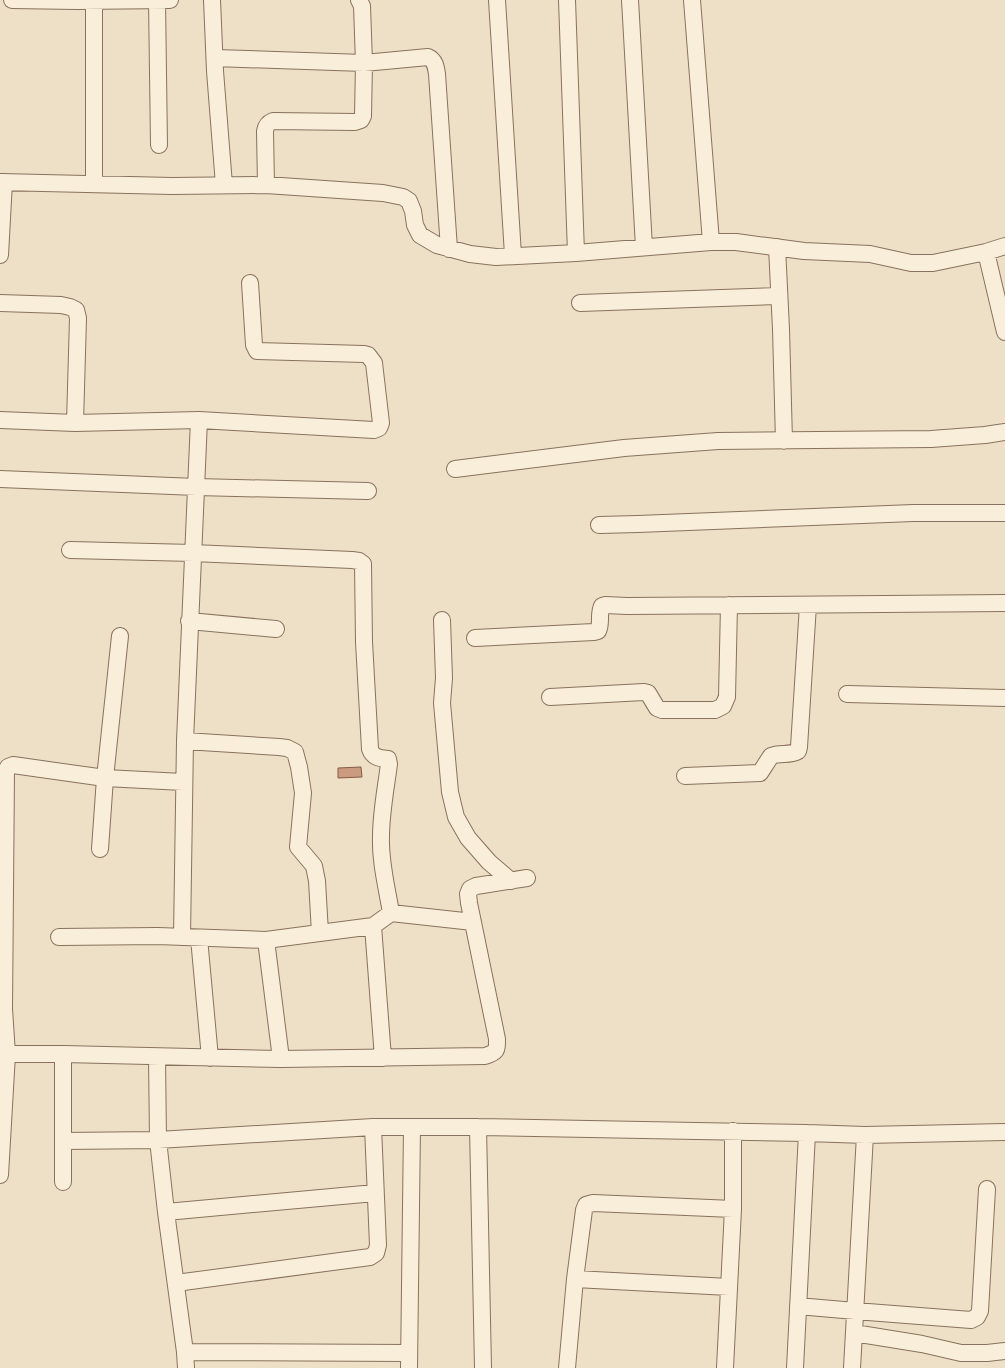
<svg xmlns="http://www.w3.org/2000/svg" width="1005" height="1368" font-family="'IBM Plex Serif',serif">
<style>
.building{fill:#ca9b7e;stroke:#875b43}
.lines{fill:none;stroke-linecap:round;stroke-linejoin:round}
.minor-casing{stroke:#89725d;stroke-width:18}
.minor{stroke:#f8eeda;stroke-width:16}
</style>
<rect width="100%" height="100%" fill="#ede0c7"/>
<path class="building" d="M361,767L362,777L338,778V768Z"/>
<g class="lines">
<g class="minor-casing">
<path id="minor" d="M12,0L77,1L170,0
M94,0V184
M157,0L159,145
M212,0L215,71L224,185
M497,0L513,255
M567,0L576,253
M630,0L644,247
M692,0L711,242
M215,58L364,63L428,57C435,60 436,67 437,74L449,249
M0,182L172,186L266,185L383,193L403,197L409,201L413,211L415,225L420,235L437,245L470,254L496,257L576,253L711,242H736L804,251L870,254L911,263H933L986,252L1005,246
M266,185L265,131C266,125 268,123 273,121L355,122L361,120L363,116L364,63L362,6L359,0
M777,247L781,329L784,441
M986,252L1005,332
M0,255L4,182
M0,303L61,305L70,307L76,310L78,318L75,423
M580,303L779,296
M0,420L75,423L199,420L374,430L379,428L381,423L374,363L368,355L364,354L257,351L254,345L250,283
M455,469L624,448L718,441L931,439L985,435L1005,432
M0,479L196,487L368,491
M599,525L638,524L913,513H1005
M70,550L193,553L352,560L359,561L363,564L364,642L370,749C373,758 380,758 388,759L389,764C386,788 381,812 381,837C380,862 387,888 391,913
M442,620L444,678L442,703L450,792L456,817L468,838L489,862L511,881
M189,621L276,629
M475,638L594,632L598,631C602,623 598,614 602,606L605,605L627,606L1005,603
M847,694L1005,698
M550,697L644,692L648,693L657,708L662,710H715L723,706L727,697L729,605
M185,741L279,747L287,748L295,752L299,767L303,793L298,847L314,866L317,881L320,933
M685,776L760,773L771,756C780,752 790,756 798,751L799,747L808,605
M100,849L105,778L183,782
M373,926L383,1058
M59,937L158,936L266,940L373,926L391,913L473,922
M182,937L185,741L199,420
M199,938L210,1058
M266,940L281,1059
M0,1054H63L281,1059L485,1056C497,1052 497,1051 497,1039L469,903L468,894L470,889L476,886L527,878
M157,1057L158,1140L166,1212L185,1352L186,1368
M478,1127L483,1368
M63,1141L158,1140L373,1127H478L807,1133L865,1135L1005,1132
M0,1175L7,1054L4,1009L6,771L8,767L13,765L105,778L120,636
M63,1182V1054
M166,1212L375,1193
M176,1283L370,1257L376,1253L378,1245L373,1127
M729,1287L575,1279L584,1210L586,1205L593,1203L733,1209
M798,1306L855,1311L971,1320L977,1317L980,1311L987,1189
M854,1333L922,1344L961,1353H987L1005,1351
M185,1352L409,1353
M409,1368L412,1127
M567,1368L575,1279
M725,1368L733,1209V1131
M795,1368L807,1133
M852,1368L865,1135"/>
</g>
<use href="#minor" class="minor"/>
</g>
</svg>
